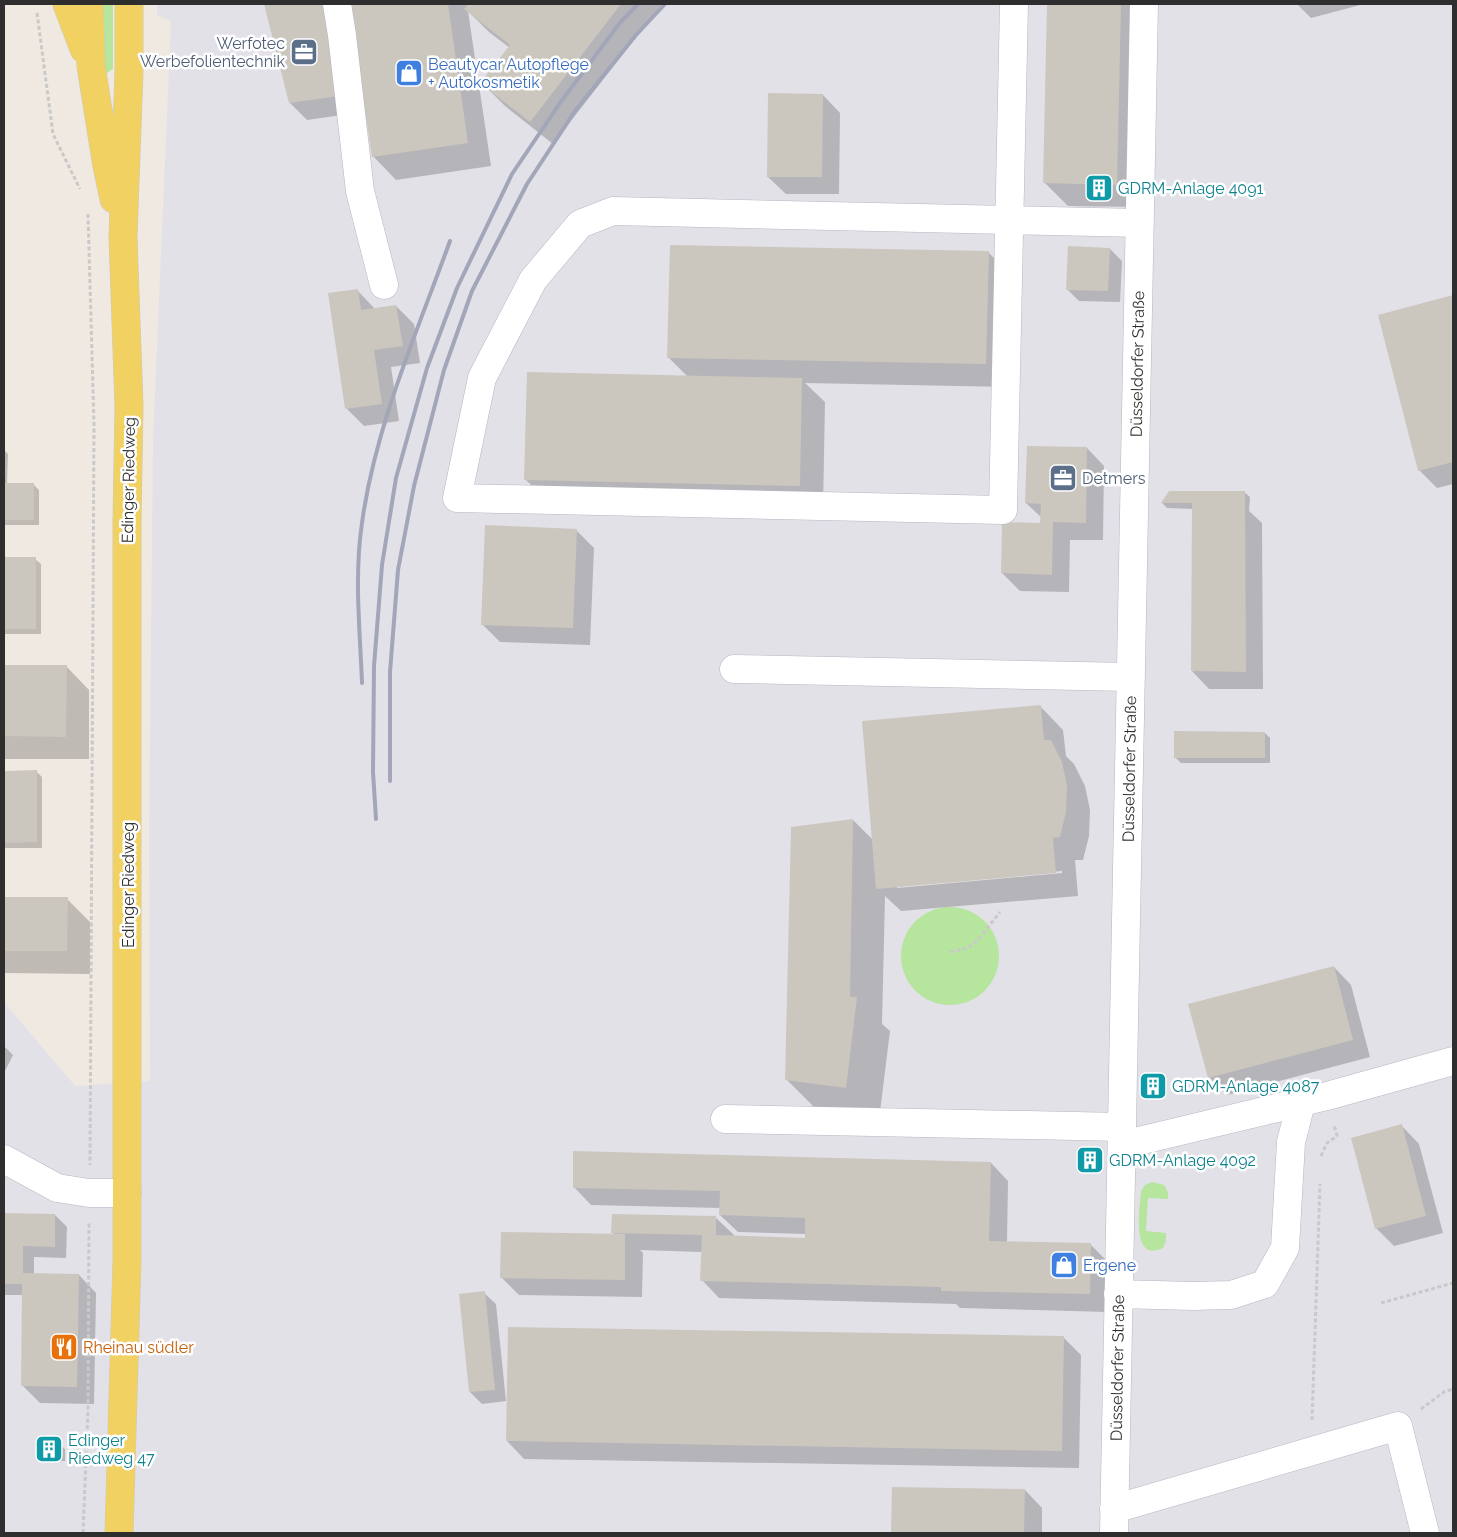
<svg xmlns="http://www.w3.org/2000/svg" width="1457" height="1537" font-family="Raleway,sans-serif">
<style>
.industrial{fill:#e3e1e8}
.green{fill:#b6e59e}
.shadow{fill:#0003;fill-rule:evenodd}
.building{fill:#cbc7bf}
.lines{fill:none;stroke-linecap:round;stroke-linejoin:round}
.minor-casing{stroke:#b4b7c1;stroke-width:29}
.major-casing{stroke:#c9c9c9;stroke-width:29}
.path{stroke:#c9c9c9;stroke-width:3;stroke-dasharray:4 2.5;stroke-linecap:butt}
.minor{stroke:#fff;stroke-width:28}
.major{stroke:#f2d163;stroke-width:28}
.rail{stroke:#a3a6b8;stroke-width:4}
.labels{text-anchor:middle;stroke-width:5;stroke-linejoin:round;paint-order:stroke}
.service-label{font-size:16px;fill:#4e5e75;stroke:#fff;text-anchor:end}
.shop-label{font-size:16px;fill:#366cbe;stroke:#fff;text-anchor:start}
.culture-label{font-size:16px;fill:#0d838f;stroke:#fff;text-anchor:start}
.street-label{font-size:16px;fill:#2e2e2e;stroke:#fff}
.food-label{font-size:16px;fill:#c56008;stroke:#fff;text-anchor:start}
</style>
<rect width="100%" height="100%" fill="#efe9e1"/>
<path class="industrial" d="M157,4H1453V1533H4V1002L75,1086L150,1081L149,832L153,441L171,21L157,15Z"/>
<path class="green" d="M99,4H113V69L107,73L103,72Z
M901 956a49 49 0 1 1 98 0a49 49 0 1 1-98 0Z
M1152,1182L1164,1185L1168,1192V1199L1148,1198L1146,1231L1166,1233V1241L1163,1248C1130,1263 1140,1208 1141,1191L1145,1185Z"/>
<path class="shadow" d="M266,4H340L356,113L307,120L290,103Z
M350,4H467V7L470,4H662L553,144L505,106L482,83L510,48L489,32L468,11L491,166L396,180L373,156Z
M1048,4H1144L1139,207L1068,206L1044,182Z
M1297,4H1364L1311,18Z
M823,95L840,113L839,194H786L768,177Z
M1110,249L1122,261L1120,302L1079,301L1068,290Z
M988,252L1011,275L1009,387L805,383L825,402L823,508L549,503L525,479L688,377L668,357Z
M357,290L375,309L396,306L414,324L420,363L391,367L399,421L364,426L347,409L329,294Z
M1453,296V484L1437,488L1419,470L1379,316Z
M1087,448L1104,466L1103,540H1070L1069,592L1020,591L1002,573L1042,524V518L1026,503Z
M4,450L8,454L7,484H33L39,490V525H4Z
M1170,492H1244L1250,497L1249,511L1262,523L1263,689H1209L1192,671L1194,509L1167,508L1162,503Z
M576,530L594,548L590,645L500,642L482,624Z
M4,559H35L41,564V634H4Z
M4,666H66L89,690V759H4Z
M1040,706L1063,730L1066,756L1074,764L1085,786L1090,810L1089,836L1083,860H1075L1078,896L901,911L885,896L882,1024L890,1031L879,1120L819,1112L786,1079L853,820L874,841ZM1062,871V873L897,888V886Z
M1265,733L1270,738V763H1181L1175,757Z
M4,772H37L42,777V848H4Z
M4,898L67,899L90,922V974L4,973Z
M1334,967L1351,985L1370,1057L1227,1095L1209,1077Z
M4,1046L13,1055L4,1073Z
M1157,1079L1162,1085V1099L1156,1098L1150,1093Z
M1402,1126L1419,1144L1443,1233L1394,1246L1376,1228Z
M1089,1159H1093L1098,1166H1094Z
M991,1163L1008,1181L1007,1242L1090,1244L1108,1262L1107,1312L960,1308L956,1304L719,1298L702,1280V1252L640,1250L643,1253L642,1297L519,1295L502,1278L615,1235L612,1232L716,1218L734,1235V1237L806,1239V1234L738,1232L720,1215L721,1208L591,1205L574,1187Z
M4,1214L55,1215L67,1227L66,1258L34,1257V1274L79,1275L96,1293L94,1404L40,1403L22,1385L24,1295H4Z
M484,1293L496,1304L506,1401L482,1404L470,1392Z
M1063,1337L1081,1355L1079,1468L524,1459L507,1441Z
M59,1444L65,1449V1461L44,1460L38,1455Z
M893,1488L1025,1490L1042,1508V1533H892Z"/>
<path class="building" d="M264,4H325L339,96L289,103Z
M349,4H448L468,143L372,157Z
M468,4H621L530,122L480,83L510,45L464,9Z
M1047,4H1121L1117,185L1043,183Z
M768,93L823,94L822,177H767Z
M1093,185L1105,186V191L1093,190Z
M670,245L989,251L986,364L667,358Z
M1068,246L1110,248L1108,291L1066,290Z
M358,289L361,310L396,305L403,346L374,350L382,404L345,409L328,293Z
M1453,295V462L1418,471L1378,315Z
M527,372L802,378L800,486L524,480Z
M1027,446L1087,447L1086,523L1053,522L1052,575L1001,573L1002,522L1040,523L1041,504L1025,503Z
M4,483H34V520H4Z
M1169,491H1245L1246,672L1191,671L1192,503H1161Z
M485,525L577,529L573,628L481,625Z
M4,557H36V629H4Z
M4,665H67L66,737L4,736Z
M1041,705L1044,740H1051L1062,762L1067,786L1066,812L1060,837L1053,838L1056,873L876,889L862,721Z
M1174,731L1265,732V758H1174Z
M37,770V842L4,843V771Z
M853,819L850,997H857L846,1088L785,1080L791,827Z
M4,897H68L67,951H4Z
M1334,966L1353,1040L1208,1078L1188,1004Z
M1150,1078H1157V1094L1149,1093Z
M1402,1124L1426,1216L1375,1229L1351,1138Z
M573,1151L991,1162L989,1241L1091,1243L1090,1294L941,1291V1287L700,1281L702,1235L611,1233L612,1214L716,1216V1235L805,1238V1218L719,1215L720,1191L573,1188Z
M4,1213L55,1214V1247L23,1246V1273L79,1274L77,1387L21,1386L22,1284H4Z
M501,1232L625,1234V1280L500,1278Z
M485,1291L495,1390L469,1392L459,1294Z
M508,1327L1064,1336L1062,1451L506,1441Z
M37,1441L60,1442V1456L37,1455Z
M892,1487L1025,1489L1024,1533H891Z"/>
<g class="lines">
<g class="minor-casing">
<path id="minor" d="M337,4L342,35L360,191L384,285
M1014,4L1003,510L457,498L482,378L533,280L580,224L613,211L1009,220L1140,223
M734,669L1131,677
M725,1119L1122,1127
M1122,1145L1327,1096L1453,1061
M4,1159L57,1188L89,1193H127
M1118,1294L1193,1296L1231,1295L1265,1284L1285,1248L1291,1142L1301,1103
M1114,1509L1398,1426L1425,1533
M1114,1533L1144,4"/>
</g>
<g class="major-casing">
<path id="major" d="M67,4L84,49
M89,4L91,66L107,166L114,199
M119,1533L127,1260V522L129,406L123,237L129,71V4"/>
</g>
<path class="path" d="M37,13L53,134L80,189
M88,214L94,425L90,1165
M950,952L968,948L978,940L1000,912
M1321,1156L1327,1143L1337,1136L1334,1124
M1381,1303L1453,1283
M1421,1409L1444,1392L1453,1389
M1312,1420L1320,1184
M83,1533L88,1411L89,1221"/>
<use href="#minor" class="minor"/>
<use href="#major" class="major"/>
<path class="rail" d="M362,683C360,630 354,576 362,523C375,427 417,332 450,241
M390,781V672L398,570L414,486L444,370L472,291L527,184L575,111L636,35L665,4
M376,819L373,772L374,666L382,565L396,478L427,368L457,288L512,174L560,103L619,24L638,4"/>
</g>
<defs>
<g id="office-square" transform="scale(1.4375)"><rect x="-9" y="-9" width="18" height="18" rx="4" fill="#5c6f8a" stroke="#fff"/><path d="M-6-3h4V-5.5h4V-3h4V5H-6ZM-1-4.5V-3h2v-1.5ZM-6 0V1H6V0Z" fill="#fff"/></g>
<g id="shop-square" transform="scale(1.4375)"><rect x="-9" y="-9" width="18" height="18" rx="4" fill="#3f7fe0" stroke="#fff"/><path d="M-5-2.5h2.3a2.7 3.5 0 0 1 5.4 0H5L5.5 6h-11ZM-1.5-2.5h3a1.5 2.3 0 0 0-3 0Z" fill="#fff"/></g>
<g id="building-square" transform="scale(1.4375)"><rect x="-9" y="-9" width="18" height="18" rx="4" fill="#0f9aa8" stroke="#fff"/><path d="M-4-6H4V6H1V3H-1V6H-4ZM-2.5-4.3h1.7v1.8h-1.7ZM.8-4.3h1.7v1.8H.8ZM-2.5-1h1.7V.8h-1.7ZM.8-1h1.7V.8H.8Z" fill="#fff"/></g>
<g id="restaurant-square" transform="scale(1.4375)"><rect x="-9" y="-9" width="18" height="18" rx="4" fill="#e8710a" stroke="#fff"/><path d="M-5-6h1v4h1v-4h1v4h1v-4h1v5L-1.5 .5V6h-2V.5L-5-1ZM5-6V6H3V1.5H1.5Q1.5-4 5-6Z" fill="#fff"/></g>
</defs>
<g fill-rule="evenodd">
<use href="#office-square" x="304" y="52"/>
<use href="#shop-square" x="409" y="73"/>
<use href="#building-square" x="1099" y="188"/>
<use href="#office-square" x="1063" y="478"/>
<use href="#building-square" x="1153" y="1086"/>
<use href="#building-square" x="1090" y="1160"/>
<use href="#shop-square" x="1064" y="1265"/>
<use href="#restaurant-square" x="64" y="1347"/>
<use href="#building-square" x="49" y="1449"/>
</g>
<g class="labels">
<g class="service-label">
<text x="285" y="49">Werfotec<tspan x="285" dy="18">Werbefolientechnik</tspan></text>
<text x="1082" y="484" text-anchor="start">Detmers</text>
</g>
<g class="shop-label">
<text x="428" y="70">Beautycar Autopflege<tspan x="428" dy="18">+ Autokosmetik</tspan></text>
<text x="1083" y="1271">Ergene</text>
</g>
<g class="culture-label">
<text x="1118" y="194">GDRM-Anlage 4091</text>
<text x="1172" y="1092">GDRM-Anlage 4087</text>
<text x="1109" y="1166">GDRM-Anlage 4092</text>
<text x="68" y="1446">Edinger<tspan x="68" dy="18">Riedweg 47</tspan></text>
</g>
<g class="street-label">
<text transform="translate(1137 364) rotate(-89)" y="6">Düsseldorfer Straße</text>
<text transform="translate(128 480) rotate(-89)" y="6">Edinger Riedweg</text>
<text transform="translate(1129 769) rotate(-89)" y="6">Düsseldorfer Straße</text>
<text transform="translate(128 885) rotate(-90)" y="6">Edinger Riedweg</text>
<text transform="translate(1117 1368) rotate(-89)" y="6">Düsseldorfer Straße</text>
</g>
<g class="food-label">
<text x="83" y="1353">Rheinau südler</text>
</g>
</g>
<rect width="1457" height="1537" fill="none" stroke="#2e2e2e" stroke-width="10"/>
</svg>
